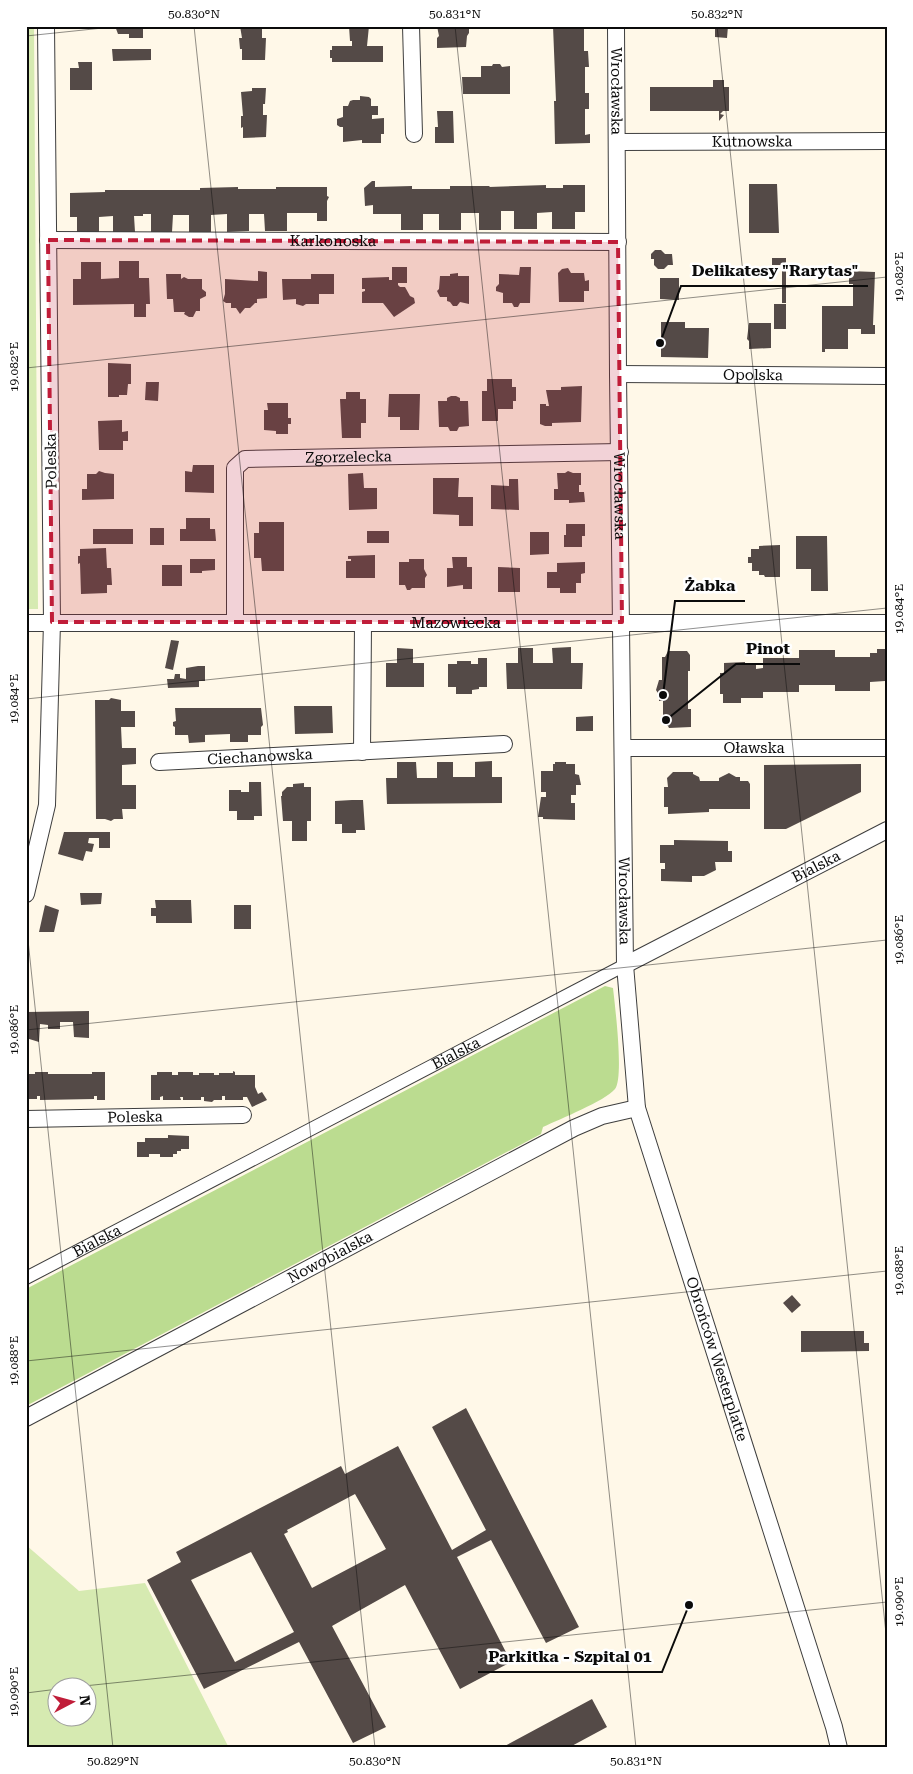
<svg xmlns="http://www.w3.org/2000/svg" width="913" height="1774" font-family="'Roboto Serif',serif">
<style>
.green{fill:#d6eab1;fill-rule:evenodd}
.forest{fill:#bbdc90}
.building{fill:#544a47;fill-rule:evenodd}
.lines{fill:none;stroke-linecap:round;stroke-linejoin:round}
.pedestrian-casing{stroke:#3e3e3e;stroke-width:14}
.minor-casing{stroke:#3e3e3e;stroke-width:18}
.pedestrian{stroke:#fff;stroke-width:12}
.minor{stroke:#fff;stroke-width:16}
.marked{fill:#c01d39;fill-opacity:0.2;stroke:#c01d39;stroke-width:4;stroke-dasharray:10 6;stroke-linejoin:round}
.ticks{fill:none;stroke:#0b0b0b;stroke-width:1;stroke-opacity:0.45}
.labels{text-anchor:middle;stroke-width:5;stroke-linejoin:round;paint-order:stroke}
.street-label{font-size:15px;fill:#0b0b0b;stroke:#fff}
.leader{fill:none;stroke:#0b0b0b;stroke-width:2}
.callout-dot{fill:#0b0b0b;stroke:#fff;stroke-width:2}
.callout-label{font-size:16px;text-anchor:middle;font-weight:bold;fill:#0b0b0b;stroke:#fff;stroke-width:5;stroke-linejoin:round;paint-order:stroke}
.neatline{fill:none;stroke:#0b0b0b;stroke-width:2}
.ticks-label{font-size:12px;text-anchor:middle;fill:#0b0b0b}
</style>
<rect width="100%" height="100%" fill="#fff8e8"/>
<path class="green" d="M26,26H34L38,609H26Z
M26,1545L79,1591L145,1583L229,1748H26ZM58,1686H88V1716H58Z"/>
<path class="forest" d="M605,986L613,988C615,1006 624,1078 615,1089C605,1101 560,1119 543,1127L541,1134L26,1406V1289Z"/>
<path class="building" d="M115,26H158V29H143V38H129V34H118Z
M240,26H262V38H266L265,60H242V49H240L239,38H242Z
M349,26H369L367,46H383V62H332V58H330V50H332V46H352V41H350Z
M437,26H469V33L467,36L466,47L437,48V38L439,36Z
M553,26H584V51H588L589,67H585V93H589V109H585V135L590,134V143L555,144L554,101H556Z
M715,26H728L727,38L715,37Z
M112,49H151V60L113,61Z
M78,62H92V90H70V68H79Z
M493,64H500L502,67L510,66V94H463L462,77H481V66H492Z
M713,80H724V87H729V111H723L720,114L724,115L719,121V111H650V87H713Z
M252,88H266L265,104H263V115H267L266,137L243,138V127L241,128V116H243L241,92L252,91Z
M360,96L369,97L371,99V106H378V115H372V119L384,118V134H381V143H362V140L343,142V127H340L337,125V119L343,117V106H348L350,101L353,100H360Z
M437,111H453L454,143H435V127H438Z
M372,181H375V187L412,186V189H450V186H490L489,187L546,185V188H563V185H585V212H575V229H552V212L537,213V229H514V211H501V230H479V213H461V230H439V214H423V230H401V214H373V205L365,206L364,188Z
M749,184H777L779,233H749Z
M238,187V189H276V187H327V196L329,197L327,201V221H317V213H287V231H265L264,214H249V231L227,232V214L211,215V232H189V215H173L172,232H151V214H143V216H134L135,232H113V216L99,217V232L77,233V217H70V193L105,192V190H200V188Z
M655,250H661L665,254H672L673,265H668L664,269H658L654,265V259H651V254Z
M772,258H786V303H782V265H772Z
M119,261H139V278H149L150,304H146V317H134V304L73,305V279H81V262H101V279L119,278Z
M392,267H407V283H398V285L400,287H405L410,296L414,298L415,303L394,317L383,303H362V292L365,291V289H362V278L389,277V280H392Z
M520,267H531L530,303H520L518,307H514L512,303H503V293L496,291V287L499,284V274L519,275Z
M568,268L571,273H584L585,281L589,280V291H584V302H559L558,273L562,269Z
M258,271L267,272V298L257,299V303H255L250,308H245L240,314L236,308H231V303H226L223,301L225,294V279L258,281Z
M849,271L875,272L873,325H875V334H861V329H848V349H825V352H822V306H853V284H849Z
M458,273V276H469V304L460,302L457,306H453L450,302L447,301V297H440L437,291L439,289L440,276H450V274Z
M166,274H181V279L184,277L188,279H202V289L206,292V296L200,299V311H196L193,317H189L184,314L185,312H174L173,299H167Z
M311,274H334V294H319V304H306L303,306L296,304V299L283,300L282,279H311Z
M660,278H679V300L660,299Z
M774,304H786V329H774Z
M661,322H685V328H709L708,358L661,357Z
M749,323H771V348L749,349V341L747,339Z
M108,363L131,364V384H128L127,395H119V397H108Z
M487,379H512V387H516V401H513V409H498V421H482V391H487Z
M146,382H159L158,401L145,400Z
M582,386L581,422L552,423V426H545L540,424V404H546V406H549L546,390H561V387Z
M346,392H360V399H366V423H361V438H342L340,399H346Z
M389,394H420L419,430H400V417H388Z
M451,396H456L460,398V401H468L469,426L459,427L457,431H450L448,427H439L438,401H447V398Z
M267,403H288V418H291V424H288V434H276V431L264,430V410H268Z
M122,420V432L128,431V441H123V450H99L98,421Z
M193,465H214V493L185,492V471L192,472Z
M99,471L105,473L114,474V499L82,500V489H87V474H96Z
M568,471L573,473H581V485H579V492H584L585,502L569,503V500H554V489H558L557,473H565Z
M363,473L364,488H377V509L349,510L348,474Z
M433,478H459L458,497H473V526H459V515L433,514Z
M509,479H518L519,510L491,509V485L509,486Z
M186,518H210V529H215L216,541H180V529H186Z
M259,522H284V571H262L261,558H254V533H259Z
M566,524H585V536H582V547H564V535H566Z
M150,528H164V545H150Z
M93,529H133V544H93Z
M367,531H389V543H367Z
M530,532H549V554L530,555Z
M796,536H827L828,591H811V569H796Z
M780,545V577H765L764,575H759V571H752V563H748V557H751V549H759V546Z
M106,548L107,568H111L112,585H107V593L81,594L80,563L78,564V556H80V549Z
M375,555V578H346V561H351V559H348V556Z
M452,557H467V567H472V589H463V585L447,587V568H453Z
M190,559H215V570L202,571V573H190Z
M409,559H424V569L427,575L425,578V588H412L410,590H407L405,585H399V562H409Z
M585,562V573L581,574V583H576V593H560V588H547V572H557V563Z
M162,565H182V586H162Z
M498,567L520,568V592H498Z
M171,640L179,641L173,670L165,668Z
M571,647V663H583L582,689H507L506,663H518V648H533V663H553L552,648Z
M397,648L413,649V663H424V687H386V663H397Z
M877,649H887V683H885V681L870,682V691H835V685H799V692H763V698H741V703H723V694H720V673H724V663L745,662V665H756V669L763,668V658H799V650H835V657H870V653H877Z
M668,651H687L690,655V671H688V709H691V727L669,728L668,726L663,723V701H659V695L656,690L659,680H662V657H665Z
M478,658H487V687H479V689L472,690V694H456V687H448V664H457V661H471V664H478Z
M198,666H205V681H199V687L168,688L167,679H174L175,674H180V678L186,679V668Z
M111,698L121,700V711H135V727H121L122,748H136V764L122,765V785H136V809H122L123,819H114L111,821L105,819H96L95,700H109Z
M294,706H332L333,733L295,734Z
M175,708H261L263,725L261,727V735H248V742H230V734L205,735V742L189,743L188,735H175V727L173,726V722L176,721Z
M593,716V731H576V717Z
M492,761V777H502V803L387,804L386,778H397V762H416L417,778H437V762H453V777H475V762Z
M555,762H566V764H575V774L579,775L581,785H576V795H571V803H575V820L543,819V817H538L541,797H546V792H541V771H553V764H555Z
M861,764V792L786,829H764V765Z
M673,772H693V774L699,777L700,781H719V778L729,773L736,777H740V781H748L750,784V809H709V812L668,814V807H664V787H668L667,778Z
M249,782H261L262,816H254V820H237V811H229V790H241V792H249Z
M304,783V787H311V821H307V841H292V821H283L281,796H282V792L287,787H293V784Z
M352,800H363L365,830H356V833H342V824H335V801Z
M64,832H110V848H99V838H89L88,843L94,844L92,852L86,851L83,861L58,854Z
M674,840L728,841V851H732V862H715L716,870L704,876H692V882L661,881V869H665V863H660V845H674Z
M80,893H102L101,904L81,905Z
M155,900H191L192,923H156V916H151V908H156Z
M45,905L59,910L54,932H39Z
M234,905H251V929H234Z
M89,1011V1038L74,1037L73,1022H60V1029H48V1025L40,1024L39,1042L26,1038V1012Z
M233,1071L235,1072V1075H255V1087L258,1094L262,1092L267,1100L252,1107L247,1097H243V1100H225V1096H222V1100H214L212,1102L204,1101V1097H201V1100H183V1097H180L181,1100H163V1096L160,1097V1100H151V1075H157V1072H172V1075H178V1072H193V1075H199V1073H214V1075H219V1073H233Z
M35,1072H48V1074H92V1072H105V1100H97V1096H94V1099L40,1100V1096H37V1099H26V1074H35Z
M168,1135L189,1136V1149H181V1151H177V1154H173V1157H160V1154H149V1157H137V1142H145V1138H168Z
M792,1295L801,1305L792,1313L783,1303Z
M801,1331H864V1343H869V1351L801,1352Z
M466,1408L579,1627L546,1643L491,1540L457,1557L511,1662L460,1689L405,1585L332,1626L386,1727L353,1743L299,1642L204,1689L147,1580L181,1562L176,1552L341,1466L345,1474L398,1446L452,1550L486,1530L432,1427ZM355,1494L386,1549L312,1588L284,1534L288,1532L287,1530ZM251,1552L294,1632L235,1662L191,1580Z
M592,1699L607,1727L568,1748H501Z"/>
<g class="lines">
<g class="pedestrian-casing">
<g id="pedestrian">
<path id="s1" d="M26,1278L625,965"/>
</g>
</g>
<g class="minor-casing">
<g id="minor">
<path d="M411,26L414,134"/>
<path id="s2" d="M616,26L618,374L625,965L637,1108L834,1727L839,1748"/>
<path id="s3" d="M618,142L887,141"/>
<path id="s4" d="M48,240L618,242"/>
<path id="s5" d="M618,374L887,376"/>
<path id="s6" d="M235,622V468L245,459L620,452"/>
<path id="s7" d="M26,623H887"/>
<path id="s8" d="M623,748H887"/>
<path d="M362,752L363,624"/>
<path id="s9" d="M159,762L504,744"/>
<path d="M26,894L47,805L52,622L46,26"/>
<path id="s10" d="M625,965L887,830"/>
<path id="s11" d="M26,1119L243,1115"/>
<path id="s12" d="M26,1418L574,1128L602,1116L637,1108"/>
</g>
</g>
<use href="#pedestrian" class="pedestrian"/>
<use href="#minor" class="minor"/>
</g>
<path class="marked" d="M48,240L618,242L622,622H52Z"/>
<path class="ticks" d="M194,26L375,1748M455,26L636,1748M717,26L887,1643M26,36L122,26M26,368L887,277M26,699L887,608M26,921L113,1748M26,1030L887,940M26,1361L887,1271M84,1686L887,1602M26,1693L58,1689"/>
<g class="labels">
<g class="street-label">
<text dy="5" stroke="none"><textPath href="#s2" startOffset="65">Wrocławska</textPath></text>
<text dy="5" stroke="none"><textPath href="#s3" startOffset="134">Kutnowska</textPath></text>
<text dy="5" stroke="none"><textPath href="#s4" startOffset="285">Karkonoska</textPath></text>
<text dy="5" stroke="none"><textPath href="#s5" startOffset="135">Opolska</textPath></text>
<text dy="5" stroke="none"><textPath href="#s6" startOffset="271">Zgorzelecka</textPath></text>
<text transform="translate(51 461) rotate(-91)" y="5">Poleska</text>
<text dy="5" stroke="none"><textPath href="#s2" startOffset="470">Wrocławska</textPath></text>
<text dy="5" stroke="none"><textPath href="#s7" startOffset="430">Mazowiecka</textPath></text>
<text dy="5" stroke="none"><textPath href="#s8" startOffset="131">Oławska</textPath></text>
<text dy="5" stroke="none"><textPath href="#s9" startOffset="101">Ciechanowska</textPath></text>
<text dy="5" stroke="none"><textPath href="#s10" startOffset="215">Bialska</textPath></text>
<text dy="5" stroke="none"><textPath href="#s2" startOffset="875">Wrocławska</textPath></text>
<text dy="5" stroke="none"><textPath href="#s1" startOffset="485">Bialska</textPath></text>
<text dy="5" stroke="none"><textPath href="#s11" startOffset="109">Poleska</textPath></text>
<text dy="5" stroke="none"><textPath href="#s1" startOffset="80">Bialska</textPath></text>
<text dy="5" stroke="none"><textPath href="#s12" startOffset="344">Nowobialska</textPath></text>
<text dy="5" stroke="none"><textPath href="#s2" startOffset="1346">Obrońców Westerplatte</textPath></text>
</g>
</g>
<path class="leader" d="M660 343L681 286H868M663 695L675 601H745M666 720L736 664H800M689 1605L662 1672H478"/>
<g class="callout-dot">
<circle cx="660" cy="343" r="5"/>
<circle cx="663" cy="695" r="5"/>
<circle cx="666" cy="720" r="5"/>
<circle cx="689" cy="1605" r="5"/>
</g>
<g class="callout-label">
<text x="775" y="276">Delikatesy "Rarytas"</text>
<text x="710" y="591">Żabka</text>
<text x="768" y="654">Pinot</text>
<text x="570" y="1662">Parkitka - Szpital 01</text>
</g>
<rect width="913" height="1774" fill="none" stroke="#ffffff" stroke-width="55"/>
<g transform="translate(72 1702) rotate(84)"><circle r="24" fill="#ffffff" stroke="#9d9d9d"/>
<path d="M0-4L9 19L0 12L-9 19Z" fill="#c01d39"/>
<text y="-8" font-size="14" font-weight="bold" text-anchor="middle" fill="#0b0b0b">N</text>
</g>
<rect x="28" y="28" width="858" height="1718" class="neatline"/>
<g class="ticks-label">
<text x="194" y="18">50.830°N</text>
<text x="455" y="18">50.831°N</text>
<text x="717" y="18">50.832°N</text>
<text transform="translate(899 277) rotate(-90)" y="4">19.082°E</text>
<text transform="translate(14 367) rotate(-90)" y="4">19.082°E</text>
<text transform="translate(899 609) rotate(-90)" y="4">19.084°E</text>
<text transform="translate(14 699) rotate(-90)" y="4">19.084°E</text>
<text transform="translate(899 940) rotate(-90)" y="4">19.086°E</text>
<text transform="translate(14 1030) rotate(-90)" y="4">19.086°E</text>
<text transform="translate(899 1271) rotate(-90)" y="4">19.088°E</text>
<text transform="translate(14 1361) rotate(-90)" y="4">19.088°E</text>
<text transform="translate(899 1602) rotate(-90)" y="4">19.090°E</text>
<text transform="translate(14 1692) rotate(-90)" y="4">19.090°E</text>
<text x="113" y="1765">50.829°N</text>
<text x="375" y="1765">50.830°N</text>
<text x="636" y="1765">50.831°N</text>
</g>
</svg>
